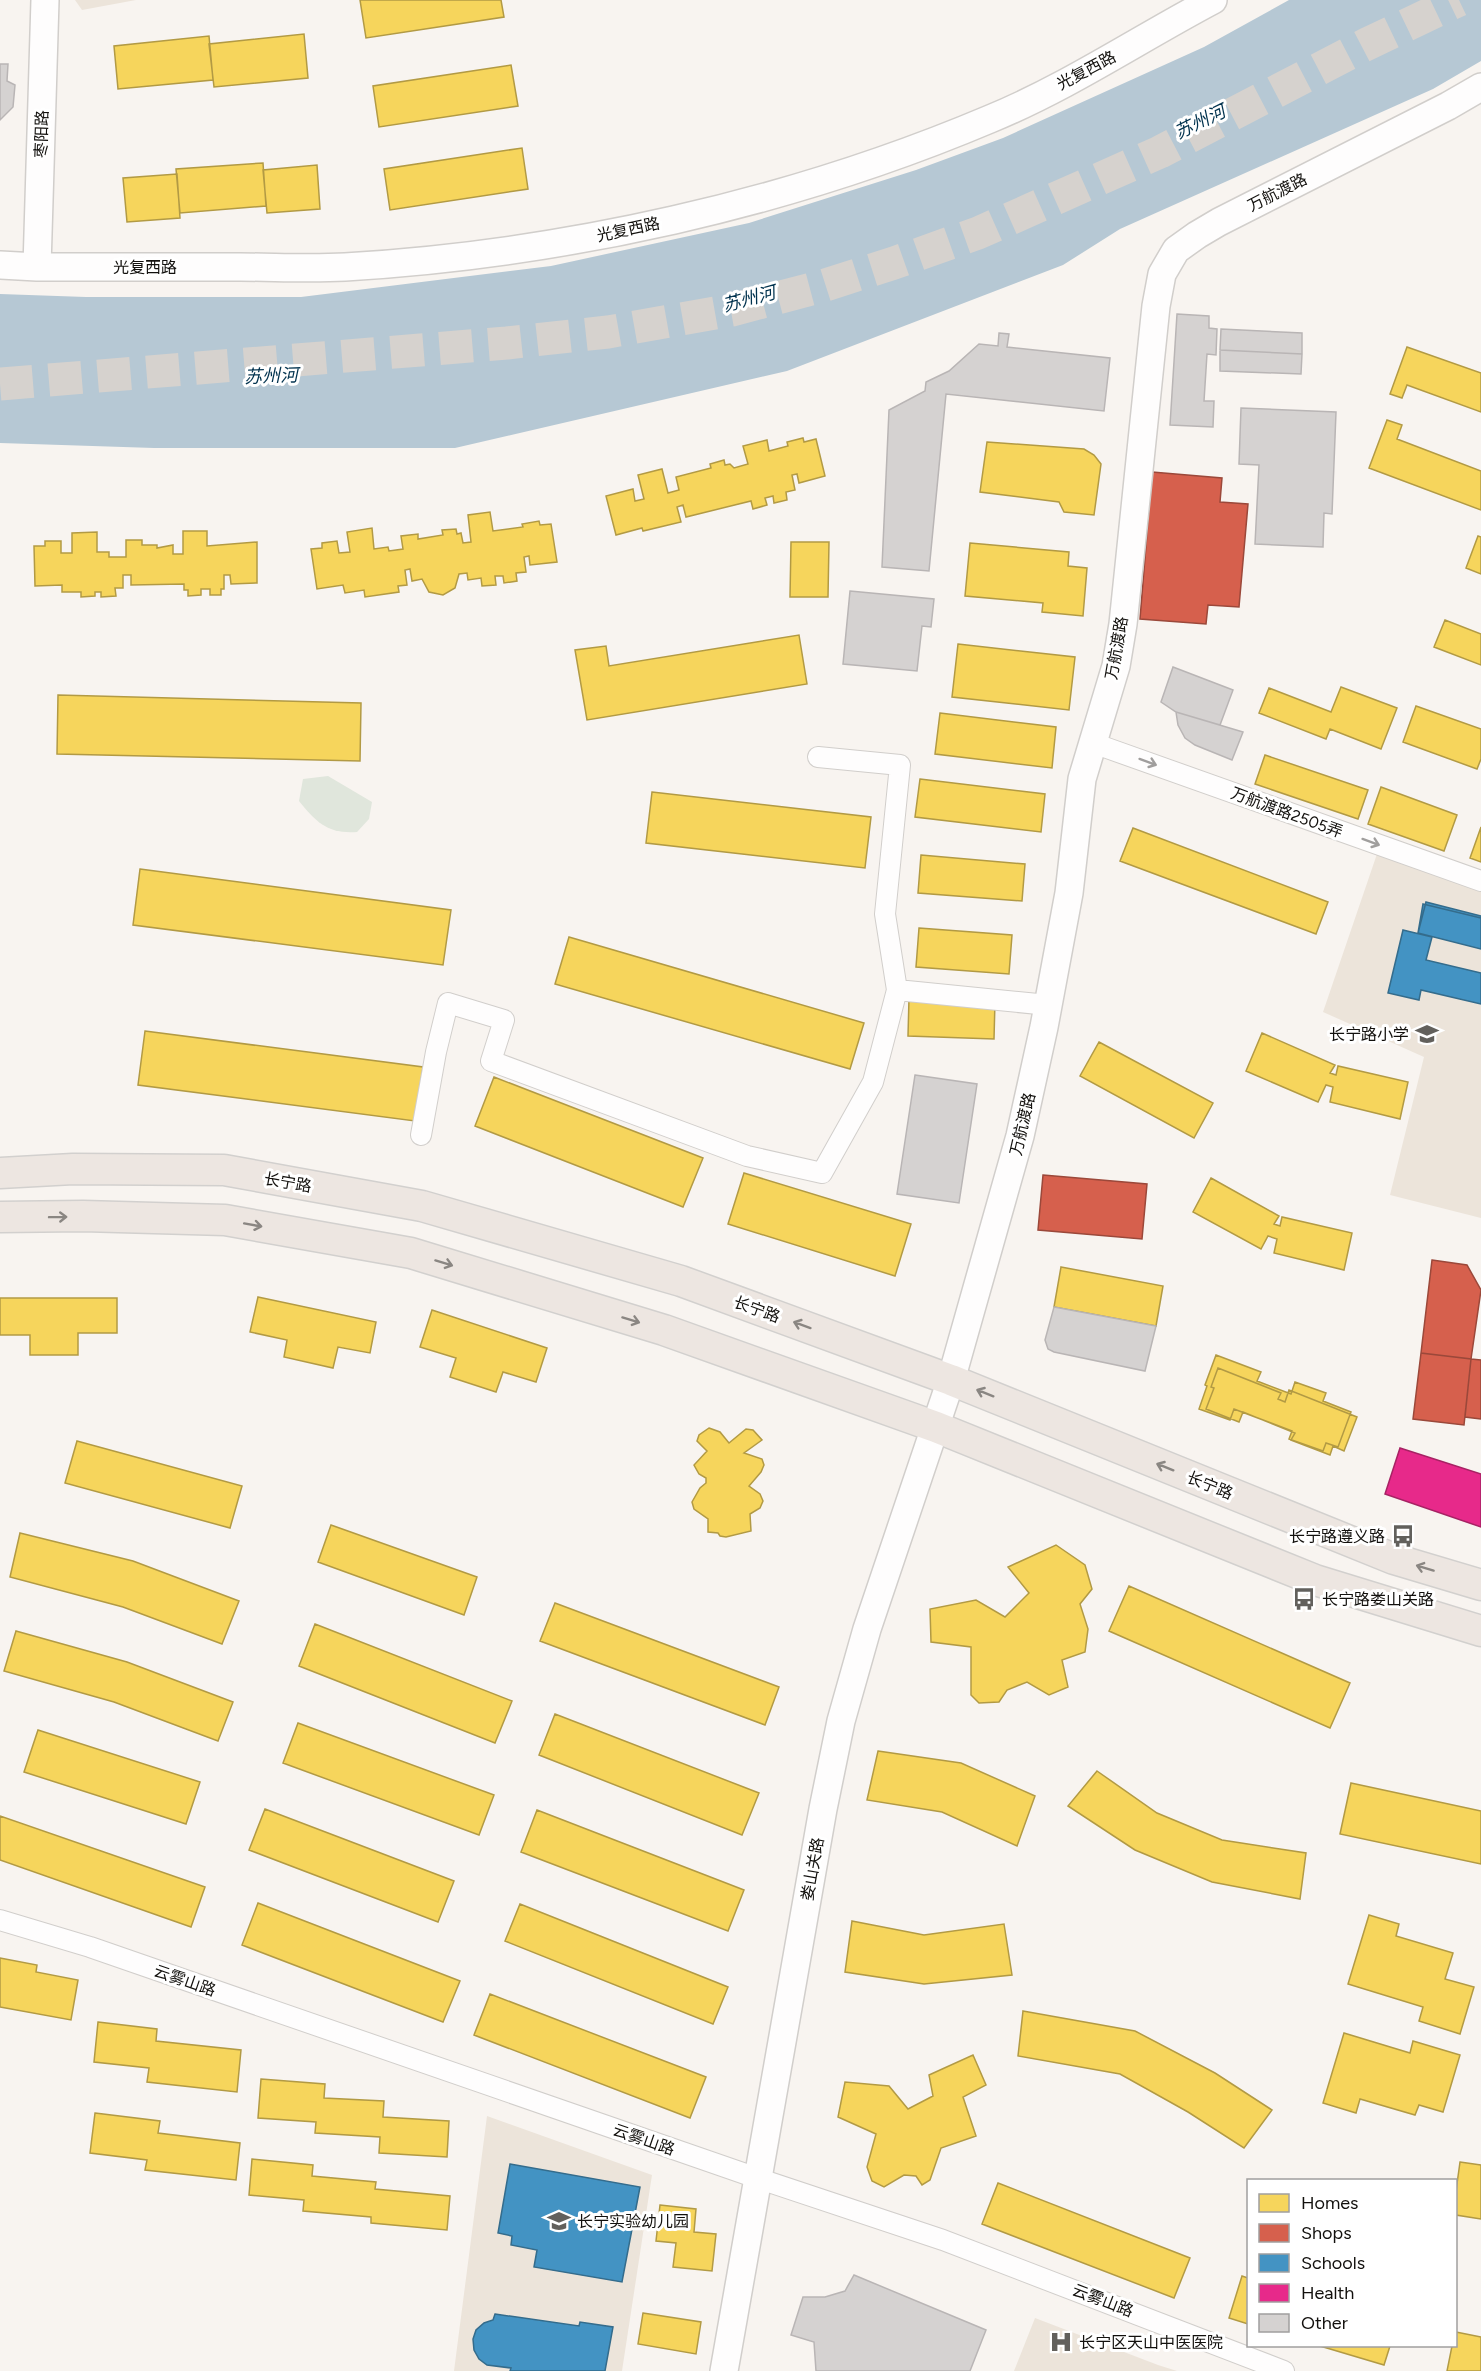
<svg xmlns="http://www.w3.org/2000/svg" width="1481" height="2371" font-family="Figtree,'Noto Sans SC',sans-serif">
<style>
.built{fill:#ece4da}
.green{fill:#e0e6dc}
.water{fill:#b6c8d4}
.homes{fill:#f6d55c;stroke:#b29a44;stroke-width:1.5}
.shops{fill:#d6604d;stroke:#9b483a;stroke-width:1.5}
.schools{fill:#4393c3;stroke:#346c8c;stroke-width:1.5}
.health{fill:#e7298a;stroke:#a72264;stroke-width:1.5}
.building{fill:#d5d2d1;stroke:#b9b5b5;stroke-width:1.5}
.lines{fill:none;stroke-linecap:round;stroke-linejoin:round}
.highway-tunnel{stroke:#d6d2ce;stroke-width:33;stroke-dasharray:33 16;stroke-linecap:butt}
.street-casing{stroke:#d1cecb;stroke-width:22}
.secondary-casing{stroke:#d1cecb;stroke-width:30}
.primary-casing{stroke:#d2d0ce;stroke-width:33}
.street{stroke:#fefdfd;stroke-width:20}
.secondary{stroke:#fefdfd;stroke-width:27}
.primary{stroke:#ede6e1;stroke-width:30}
.oneway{stroke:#a09e9d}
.oneway2{stroke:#8a8682}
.labels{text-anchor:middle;stroke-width:6;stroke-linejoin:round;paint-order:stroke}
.street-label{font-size:16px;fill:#12100d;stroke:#fff}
.poi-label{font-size:16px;fill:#12100d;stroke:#fff;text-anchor:start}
.water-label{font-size:18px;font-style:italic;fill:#00324e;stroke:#fff}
</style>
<rect width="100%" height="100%" fill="#f8f4f0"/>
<path class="built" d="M75,0H136L82,10Z
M1378,851L1481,889V1218L1390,1195L1424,1057L1323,1012Z
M487,2116L652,2175L622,2371H454Z
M1035,2318L1158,2365L1177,2371H1014Z"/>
<path class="green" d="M328,776L372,802L369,819L357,832C328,834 317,823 299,801L303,779Z"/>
<path class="water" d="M1289,0H1481V61L1433,89L1120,229L1063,265L787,371L455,448H154L0,443V294L86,297H301L551,266L749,223L916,170L1003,138L1204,47Z"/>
<path class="homes" d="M360,0H501L504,17L366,38Z
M304,34L308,78L214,87L209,44Z
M209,36L213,80L118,89L114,46Z
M511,65L518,106L379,127L373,86Z
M522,148L528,189L390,210L384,169Z
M263,163L266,206L180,213L176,169Z
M317,165L320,209L267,213L263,170Z
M177,174L180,218L127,222L123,178Z
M1407,347L1481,373V412L1407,385L1402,398L1390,394Z
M1387,420L1402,425L1397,439L1481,471V510L1369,468Z
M803,438L804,442L816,439L825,476L799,483L797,474L792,475L795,490L786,492L787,500L774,503L773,496L765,498L767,505L753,509L751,501L686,517L683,505L677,507L681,522L643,531L642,528L616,535L606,496L633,489L635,501L644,499L638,475L662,469L668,493L679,490L676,477L711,468L710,464L724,460L725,465L730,464L734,468L748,464L743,446L767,440L769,451L788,446L787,442Z
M987,442L1084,449L1094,455L1101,464L1094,515L1064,512L1059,502L980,492Z
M490,512L493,531L523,527L522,524L539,521L540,525L551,524L557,562L530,565L529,556L524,557L526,572L516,573L517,581L504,583L503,576H495L496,585L482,586L481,578L468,580L467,573L459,574L455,588L443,595L429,592L422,579L412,581L410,569L405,570L407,585L398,586L399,592L365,597L364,590L345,593L343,585L317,589L311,549L322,548V543L337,541L339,553L350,552L347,532L372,528L374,549L388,547L389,551L403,549L401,536L418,534V539L443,535L442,530L456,529L457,534L461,533L463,543L471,542L468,515Z
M183,531H207V546L257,542V583L231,584L230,575H224V589H221V595H210V589H201V595L188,596V590H184V584L131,585V575H123V588H115L116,596L101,597V592H95V596L81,597V592H62V585L35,586L34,546H45V541H61V553H72V533L97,532V552H109V557H126V540H142V545H157V548L173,545V554H183Z
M1478,536L1481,537V574L1466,568Z
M791,542H829L828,597H790Z
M970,543L1069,552L1068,566L1087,568L1083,616L1042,612L1043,603L965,596Z
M1445,620L1481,634V665L1434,647Z
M799,635L807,684L587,720L575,650L606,646L609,666Z
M958,644L1075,657L1069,710L952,697Z
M1341,687L1397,708L1381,749L1330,729L1326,739L1259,713L1269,688L1331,712Z
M58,695L361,703L360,761L57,754Z
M1416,706L1481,729V759L1477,769L1403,742Z
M940,713L1056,727L1052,768L935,754Z
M1265,755L1368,790L1358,819L1255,784Z
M920,779L1045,794L1041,832L915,817Z
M1381,787L1457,815L1444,851L1368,824Z
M652,792L871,817L865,868L646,843Z
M1481,827V862L1470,858Z
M1133,828L1328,902L1316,934L1120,861Z
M921,855L1025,864L1022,901L918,893Z
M140,869L451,910L443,965L133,925Z
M919,928L1012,935L1009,974L916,967Z
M569,937L864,1023L850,1069L555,984Z
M909,998L995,1001L994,1039L908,1036Z
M145,1031L423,1067L415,1121L138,1085Z
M1262,1033L1335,1065L1330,1073L1336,1075L1338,1066L1408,1082L1400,1119L1330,1102L1333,1087L1326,1085L1318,1102L1246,1071Z
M1099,1042L1213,1103L1194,1138L1080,1076Z
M494,1077L703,1158L683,1207L475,1126Z
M744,1173L911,1224L895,1276L728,1224Z
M1211,1178L1279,1216L1274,1224L1280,1226L1282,1217L1352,1233L1344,1270L1274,1253L1277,1239L1268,1236L1261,1249L1193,1212Z
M1061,1267L1163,1286L1156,1326L1054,1307Z
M258,1297L376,1322L370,1353L338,1347L333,1368L284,1357L287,1340L250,1332Z
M0,1298H117V1333H78V1355H30V1335H0Z
M432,1310L547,1348L536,1382L503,1372L496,1392L450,1377L456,1358L420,1347Z
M1216,1355L1261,1372L1257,1381L1291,1394L1295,1382L1326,1393L1323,1401L1351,1412L1338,1447L1326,1443L1323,1451L1289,1439L1292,1431L1234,1409L1230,1420L1199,1409L1207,1386L1205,1385Z
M1218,1368L1281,1393L1278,1399L1285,1402L1289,1390L1357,1417L1344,1451L1333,1446L1330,1455L1291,1440L1295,1433L1243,1412L1239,1422L1206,1409L1214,1388L1211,1387Z
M709,1428L720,1432L729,1443L746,1429L753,1430L762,1440L744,1453L762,1459L764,1465L761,1472L749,1486L760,1494L763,1501L760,1508L750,1514L751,1531L726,1537L720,1536L718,1533L708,1532V1519L694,1509L692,1502L700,1488L706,1483V1478L699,1474L694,1465L707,1451L697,1441L699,1435Z
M77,1441L242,1486L230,1528L65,1483Z
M331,1525L477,1577L464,1615L318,1562Z
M20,1533L133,1561L239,1601L222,1644L123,1607L10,1577Z
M1056,1545L1085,1565L1092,1589L1080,1604L1088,1629L1085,1652L1062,1660L1068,1687L1049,1695L1027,1682L1007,1690L999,1702L979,1703L971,1695V1647L931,1642L930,1609L976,1600L1005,1617L1029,1593L1008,1567Z
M1129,1586L1350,1683L1330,1728L1109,1631Z
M555,1603L779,1687L765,1725L540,1641Z
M315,1624L512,1701L495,1743L299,1666Z
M16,1631L127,1662L233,1702L218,1741L114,1702L4,1671Z
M555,1714L759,1793L742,1835L539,1755Z
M298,1723L494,1795L479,1835L283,1763Z
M38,1730L200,1782L186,1824L24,1772Z
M878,1751L961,1763L1035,1796L1017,1846L942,1812L867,1800Z
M1097,1771L1157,1813L1222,1840L1306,1853L1300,1899L1212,1882L1135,1850L1068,1806Z
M1351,1783L1481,1811V1864L1340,1834Z
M265,1809L454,1881L438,1922L249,1850Z
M537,1810L744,1890L728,1931L521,1852Z
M0,1816L205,1887L191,1927L0,1860Z
M258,1903L460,1981L443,2022L242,1945Z
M520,1904L728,1987L713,2024L505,1941Z
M1369,1915L1399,1924L1396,1936L1453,1953L1445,1979L1474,1987L1460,2034L1419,2021L1423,2007L1348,1984Z
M852,1921L924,1935L1004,1924L1012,1975L924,1984L845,1972Z
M0,1958L37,1965L36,1972L78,1980L71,2020L0,2007Z
M490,1994L706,2077L690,2118L474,2035Z
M1023,2011L1135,2031L1215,2073L1272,2110L1244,2148L1188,2112L1120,2074L1018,2056Z
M98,2022L157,2029L156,2041L241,2050L237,2092L147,2082L149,2068L94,2062Z
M1344,2033L1410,2053L1413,2041L1460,2055L1443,2112L1419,2105L1415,2115L1360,2099L1356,2113L1323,2103Z
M973,2055L986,2085L963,2097L976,2136L941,2148L930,2180L922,2185L916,2176L904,2175L884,2187L872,2181L867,2167L876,2134L838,2117L845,2082L889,2086L908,2109L933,2096L929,2075Z
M261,2079L325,2084L324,2098L384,2101L383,2117L449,2121L447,2157L379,2153L380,2137L315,2133L316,2122L258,2118Z
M95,2113L160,2121L158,2133L240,2143L236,2180L145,2170L147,2160L90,2153Z
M252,2159L313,2165L312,2176L376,2182L375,2189L450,2196L447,2230L371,2223V2217L303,2211L304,2200L249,2195Z
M1460,2162L1481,2165V2219L1456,2215V2191Z
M998,2183L1190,2258L1174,2298L982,2224Z
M660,2205L696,2209L694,2232L716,2234L712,2271L673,2267L676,2243L656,2241Z
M1242,2276L1248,2278V2324L1229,2318Z
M643,2313L701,2322L696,2354L638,2344Z
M1456,2332L1481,2337V2371H1447L1452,2346H1456Z
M1320,2346H1390L1384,2365Z"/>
<path class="shops" d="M1152,472L1222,478L1220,502L1248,504L1239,607L1208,605L1206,624L1140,619Z
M1043,1175L1147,1184L1142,1239L1038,1230Z
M1432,1260L1467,1265L1481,1290L1471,1359L1421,1353Z
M1421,1353L1471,1359L1464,1425L1413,1419Z
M1471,1359L1481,1360V1419L1465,1417Z"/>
<path class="schools" d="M1426,902L1481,916V949L1418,933Z
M1423,904L1481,918V949L1418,933Z
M1403,930L1432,937L1426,960L1481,973V1004L1421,990L1419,1000L1388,993Z
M510,2164L640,2187L622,2282L534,2267L537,2250L511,2245L512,2236L498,2233Z
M495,2314L579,2326L580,2322L613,2327L605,2371H510L511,2368L487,2365L479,2359L474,2350L473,2339L476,2330L484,2323L493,2320Z"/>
<path class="health" d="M1400,1448L1481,1474V1527L1385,1494Z"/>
<path class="building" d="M0,64H8L7,81L15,85L13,107L0,120Z
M1177,314L1209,316V328L1217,329L1216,355L1207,354L1204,401H1214L1213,427L1170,425Z
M1221,329L1302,333V354L1220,350Z
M999,333L1009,334L1007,347L1110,358L1104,411L946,394L929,571L882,567L889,410L925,391L926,382L949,371L979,344L998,346Z
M1220,350L1302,354L1301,374L1220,371Z
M1241,408L1336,412L1332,514L1324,513L1323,547L1255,544L1259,465L1239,464Z
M850,591L934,599L931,627L922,626L917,671L843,664Z
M1173,667L1233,690L1220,725L1176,712L1161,702Z
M1176,712L1243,732L1232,760L1195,745L1185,738L1178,725Z
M915,1075L977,1084L959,1203L897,1194Z
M1054,1307L1156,1326L1145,1371L1054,1352L1048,1349L1045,1340Z
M854,2275L986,2330L970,2371H816L814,2342L791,2335L803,2297H825L845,2291Z"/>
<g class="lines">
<path class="highway-tunnel" d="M0,384L507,343L608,332L732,310L819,287L894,263L978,233L1160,152L1367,44L1459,0"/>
<g class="street-casing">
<path id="street" d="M1093,743L1481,881
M897,990L1048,1005
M421,1135L436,1052L448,1003L504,1020L491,1061L747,1156L822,1173L873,1082L897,990L885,914L900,765L818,757
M0,1920L90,1947L757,2178L943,2240L1284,2371"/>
</g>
<g class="secondary-casing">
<path id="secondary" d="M0,265L37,267C104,267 172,267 240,267C275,267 310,269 345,267C563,254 789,204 990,119C1068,87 1139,39 1213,0
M37,267L45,0
M724,2371L823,1809L841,1721L867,1629L951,1380L1020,1136L1044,1027L1069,893L1082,779L1116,666L1123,624L1156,306L1162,274L1176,250L1197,235L1219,222L1448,106L1481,87"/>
</g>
<g class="primary-casing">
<path id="primary" d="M0,1173L73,1169L224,1170L422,1206L681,1281L951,1380L1394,1559L1481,1585
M0,1217L83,1216L225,1220L411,1253L664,1330L936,1427L1315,1580L1481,1631"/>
</g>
<use href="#street" class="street"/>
<use href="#secondary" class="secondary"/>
<use href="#primary" class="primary"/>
</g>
<defs><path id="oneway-shaft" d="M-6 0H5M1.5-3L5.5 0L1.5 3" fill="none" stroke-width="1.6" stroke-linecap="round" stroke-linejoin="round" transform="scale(1.5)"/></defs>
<g class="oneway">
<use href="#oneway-shaft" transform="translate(1148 762) rotate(20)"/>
<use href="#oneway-shaft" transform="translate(1371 842) rotate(20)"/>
</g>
<g class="oneway2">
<use href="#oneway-shaft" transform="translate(58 1217) rotate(-1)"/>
<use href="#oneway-shaft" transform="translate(253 1225) rotate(10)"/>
<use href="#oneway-shaft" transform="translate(444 1263) rotate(17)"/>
<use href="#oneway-shaft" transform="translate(631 1320) rotate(17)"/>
<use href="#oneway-shaft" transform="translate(802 1325) rotate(-160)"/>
<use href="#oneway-shaft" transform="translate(985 1393) rotate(-158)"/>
<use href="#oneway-shaft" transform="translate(1165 1467) rotate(-158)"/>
<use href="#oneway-shaft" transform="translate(1425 1568) rotate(-163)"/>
</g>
<defs>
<g id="school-bare" transform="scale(1.8)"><path d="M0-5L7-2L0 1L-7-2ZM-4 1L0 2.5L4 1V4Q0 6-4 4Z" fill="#62605c" stroke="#fff" stroke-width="2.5" paint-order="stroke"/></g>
<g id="bus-bare" transform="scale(1.8)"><path d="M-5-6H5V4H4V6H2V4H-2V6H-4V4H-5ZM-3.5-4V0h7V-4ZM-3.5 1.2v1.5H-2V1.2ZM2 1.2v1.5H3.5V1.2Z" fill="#62605c" stroke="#fff" stroke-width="2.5" paint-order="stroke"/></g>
<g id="hospital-bare" transform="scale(1.8)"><path d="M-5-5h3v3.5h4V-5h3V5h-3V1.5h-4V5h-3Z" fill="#62605c" stroke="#fff" stroke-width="2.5" paint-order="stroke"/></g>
</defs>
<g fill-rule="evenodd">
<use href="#school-bare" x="1427" y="1034"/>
<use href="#bus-bare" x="1403" y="1536"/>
<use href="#bus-bare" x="1304" y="1599"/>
<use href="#school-bare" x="559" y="2221"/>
<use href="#hospital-bare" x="1061" y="2342"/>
</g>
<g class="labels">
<g class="street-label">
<text transform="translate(1086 70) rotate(-28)" y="6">光复西路</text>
<text transform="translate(41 134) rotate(-88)" y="6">枣阳路</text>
<text transform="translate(1277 192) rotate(-27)" y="6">万航渡路</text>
<text transform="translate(628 229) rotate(-12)" y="6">光复西路</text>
<text x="145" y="273">光复西路</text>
<text transform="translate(1116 648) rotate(-80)" y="6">万航渡路</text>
<text transform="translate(1287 812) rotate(20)" y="6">万航渡路2505弄</text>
<text transform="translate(1022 1124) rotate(-77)" y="6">万航渡路</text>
<text transform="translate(288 1182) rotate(10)" y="6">长宁路</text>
<text transform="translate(757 1309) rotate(20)" y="6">长宁路</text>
<text transform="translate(1210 1485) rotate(22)" y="6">长宁路</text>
<text transform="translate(812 1869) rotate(-80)" y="6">娄山关路</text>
<text transform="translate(185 1980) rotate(19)" y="6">云雾山路</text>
<text transform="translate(644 2139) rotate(19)" y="6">云雾山路</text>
<text transform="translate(1103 2300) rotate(21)" y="6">云雾山路</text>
</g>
<g class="poi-label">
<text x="1409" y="1040" text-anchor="end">长宁路小学</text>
<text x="1385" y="1542" text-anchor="end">长宁路遵义路</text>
<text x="1322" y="1605">长宁路娄山关路</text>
<text x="577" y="2227">长宁实验幼儿园</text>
<text x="1079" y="2348">长宁区天山中医医院</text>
</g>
<g class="water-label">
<text transform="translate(1200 122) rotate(-26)" y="6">苏州河</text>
<text transform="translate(749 299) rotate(-15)" y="6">苏州河</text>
<text transform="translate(271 376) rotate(-2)" y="6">苏州河</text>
</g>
</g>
<rect x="1247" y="2179" width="210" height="168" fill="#ffffff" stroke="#a09f9e" stroke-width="1.5"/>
<rect x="1259" y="2194" width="30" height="18" fill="#f6d55c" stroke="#a09f9e" stroke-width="1.5"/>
<text x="1301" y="2209" font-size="18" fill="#12100d">Homes</text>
<rect x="1259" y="2224" width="30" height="18" fill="#d6604d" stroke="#a09f9e" stroke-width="1.5"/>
<text x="1301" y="2239" font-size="18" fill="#12100d">Shops</text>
<rect x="1259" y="2254" width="30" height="18" fill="#4393c3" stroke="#a09f9e" stroke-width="1.5"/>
<text x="1301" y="2269" font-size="18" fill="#12100d">Schools</text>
<rect x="1259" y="2284" width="30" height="18" fill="#e7298a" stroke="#a09f9e" stroke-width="1.5"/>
<text x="1301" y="2299" font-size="18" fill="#12100d">Health</text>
<rect x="1259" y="2314" width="30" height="18" fill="#d5d2d1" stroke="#a09f9e" stroke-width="1.5"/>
<text x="1301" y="2329" font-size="18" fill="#12100d">Other</text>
</svg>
